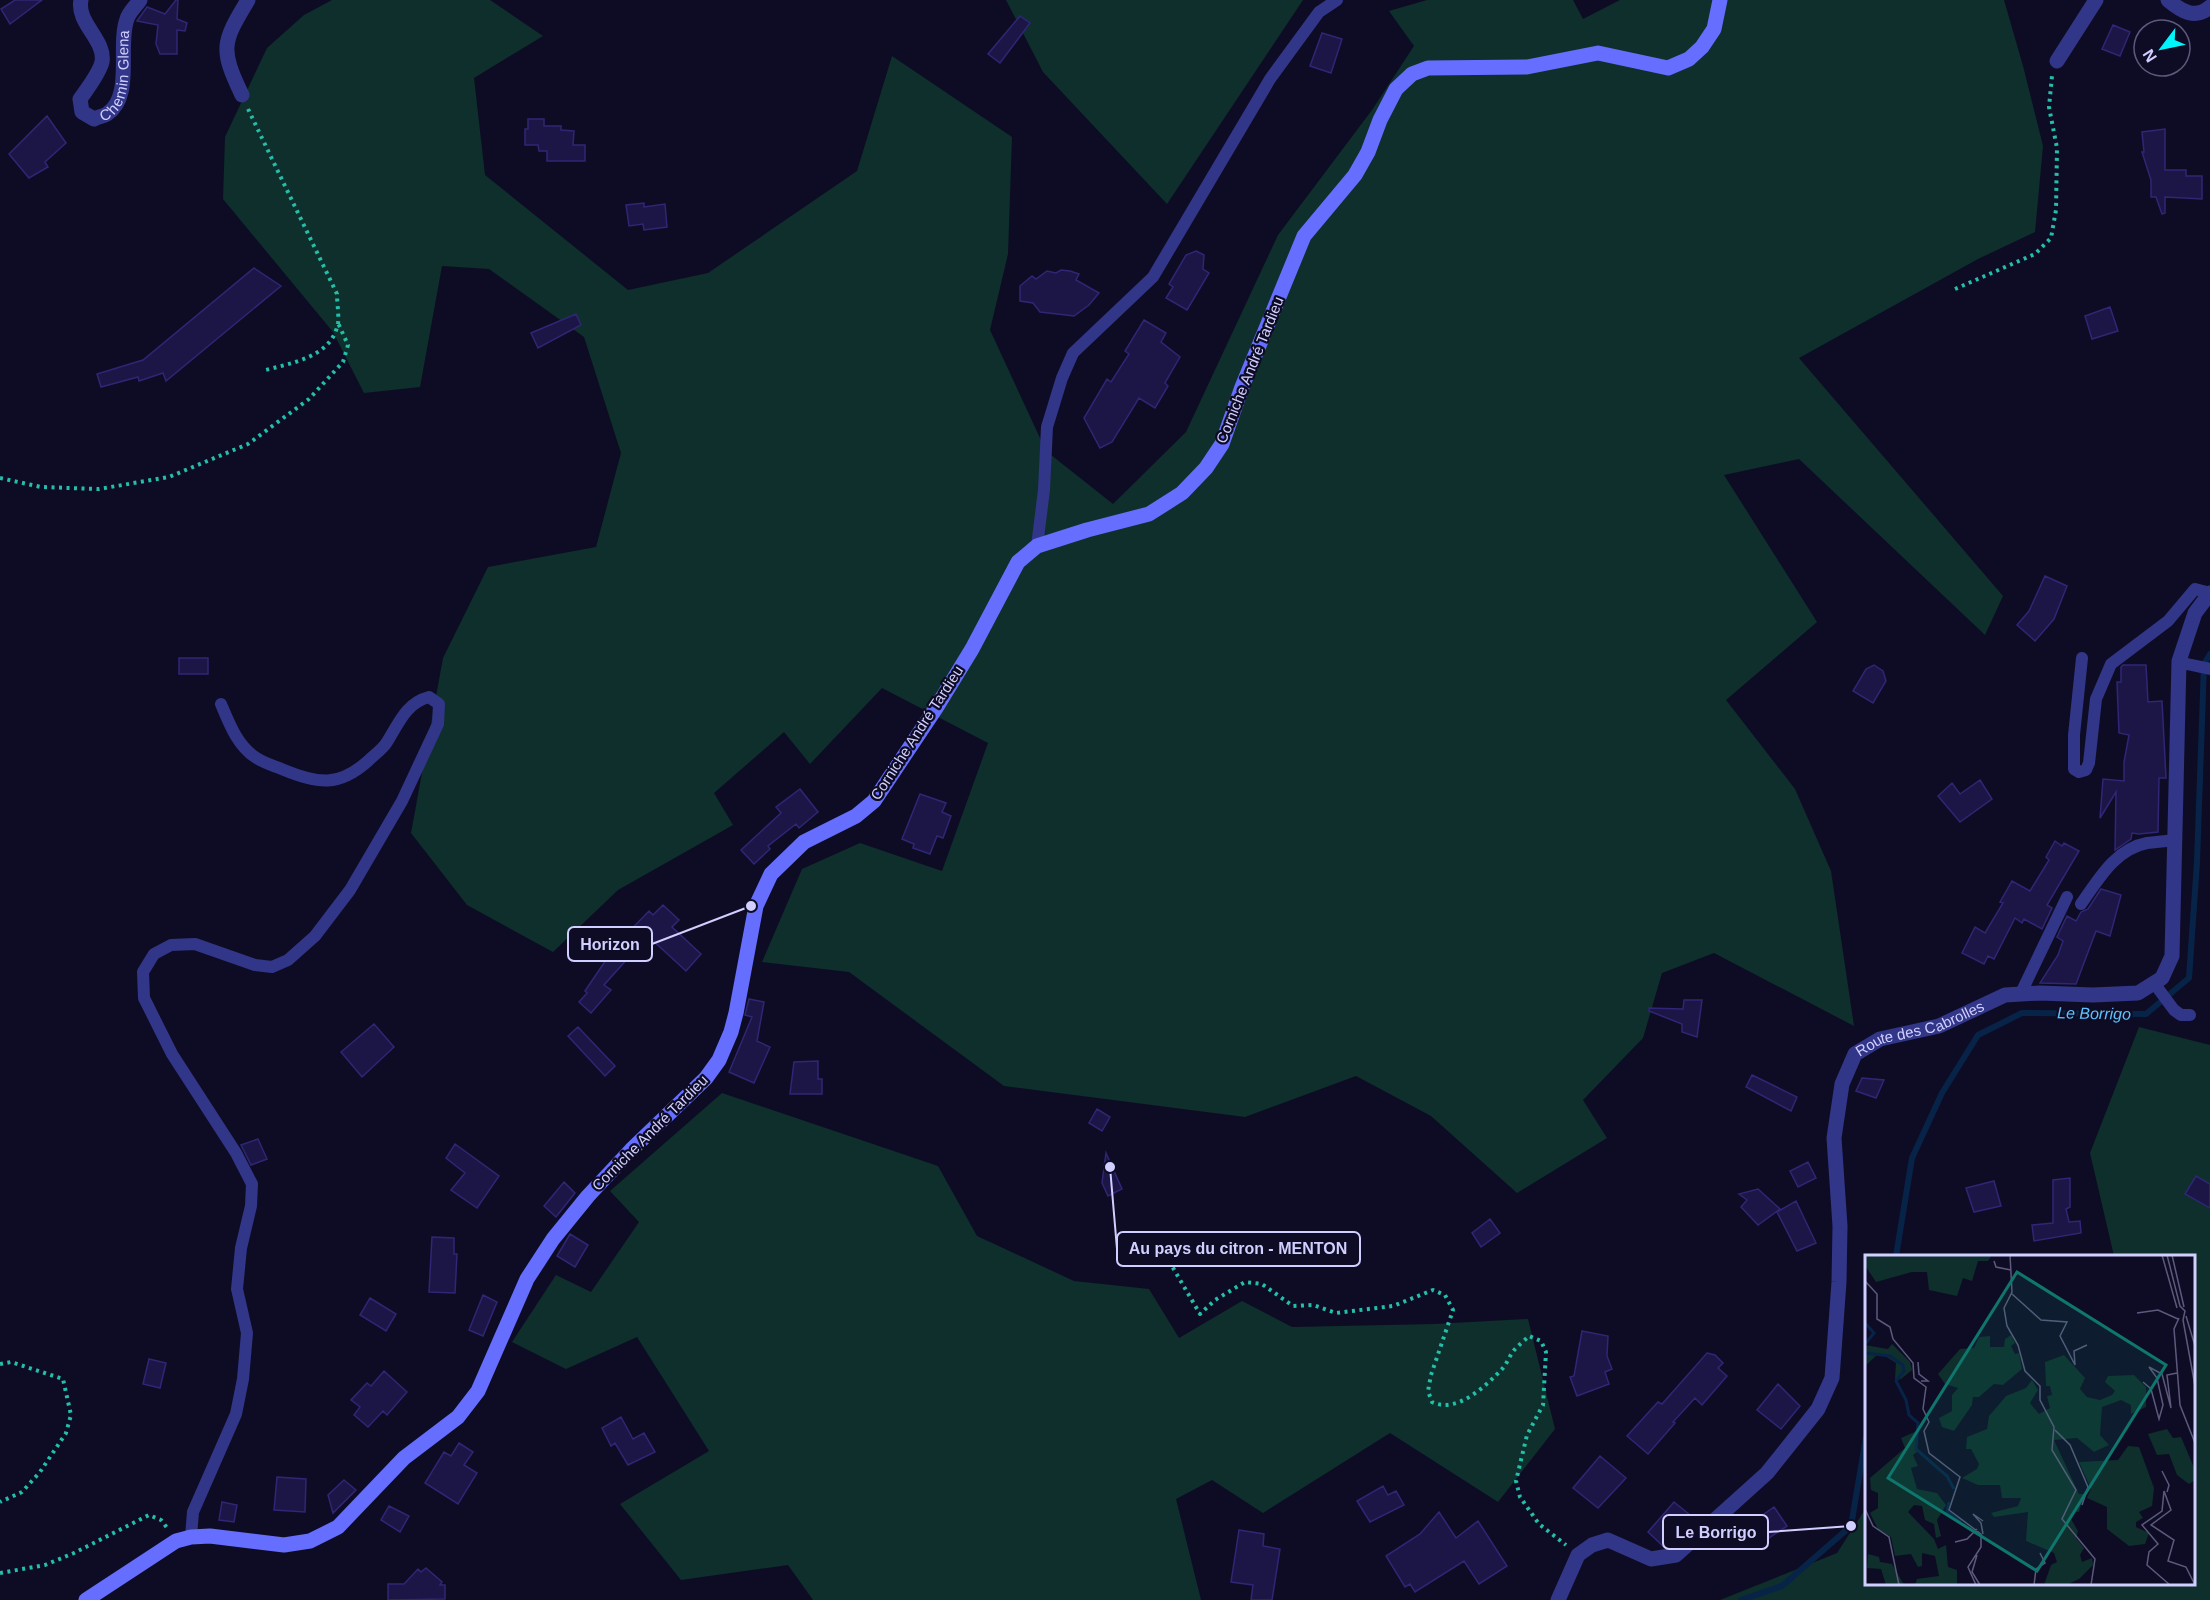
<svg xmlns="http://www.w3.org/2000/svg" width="2210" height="1600" font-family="Arial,sans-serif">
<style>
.green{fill:#0e2f2b}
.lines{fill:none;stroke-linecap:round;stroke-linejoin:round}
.stream{stroke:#072448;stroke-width:6}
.building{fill:#1c1647;stroke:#2f2675;stroke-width:1.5}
.path{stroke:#23bfaa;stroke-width:4;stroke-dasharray:3 4.5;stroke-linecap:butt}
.lane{stroke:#323688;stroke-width:12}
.street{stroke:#323688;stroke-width:15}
.secondary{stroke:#666eff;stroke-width:15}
.labels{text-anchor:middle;stroke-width:4.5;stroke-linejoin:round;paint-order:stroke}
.street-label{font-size:15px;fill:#d1cfff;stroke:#0e0c24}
.water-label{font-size:16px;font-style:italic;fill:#5dc1ff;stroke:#0e0c24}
.inset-river{fill:none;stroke:#072448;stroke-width:3}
.inset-road{fill:none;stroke:#5c5a7c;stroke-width:1.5}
.view{fill:#0f766e;fill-opacity:0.15;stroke:#0f766e;stroke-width:3}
.inset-edge{fill:none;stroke:#d1cfff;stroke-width:3}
.leader{fill:none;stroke:#d1cfff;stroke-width:2}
.callout-dot{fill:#d1cfff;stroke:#0e0c24;stroke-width:2}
.callout{fill:#0e0c24;stroke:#d1cfff;stroke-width:2}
.callout-label{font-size:16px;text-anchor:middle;font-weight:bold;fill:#d1cfff}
</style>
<rect width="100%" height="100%" fill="#0e0c24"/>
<path class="green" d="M332,0H490L543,36L474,78L485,175L628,290L708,273L857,171L892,56L1012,137L1008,254L990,330L1046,451L1113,504L1186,432L1278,235L1372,110L1414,46L1389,11L1427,0H1573L1583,19L1620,0H2004L2023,66L2043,146L2035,232L1978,259L1799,358L2003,596L1985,635L1799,459L1724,475L1817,622L1726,700L1795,789L1831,871L1854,1026L1714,953L1662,973L1643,1038L1583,1100L1607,1138L1517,1193L1431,1116L1356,1076L1245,1117L1004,1086L849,972L762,962L802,869L860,843L942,871L988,743L882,688L810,764L784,732L714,793L733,825L618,890L553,952L467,905L411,833L443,658L488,567L596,547L621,453L584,337L489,269L442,266L420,387L364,393L333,332L223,199L225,137L267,48L304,15Z
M1006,0H1303L1167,204L1043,72Z
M2139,1027L2210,1045V1600H1720L1837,1553L1866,1508V1584H2194V1256H2114L2090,1153Z
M722,1093L938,1166L977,1236L1074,1281L1149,1289L1179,1338L1242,1301L1292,1327L1434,1324L1528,1319L1555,1429L1498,1502L1390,1433L1263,1513L1212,1480L1176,1499L1201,1600H813L788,1565L681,1580L620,1504L709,1451L637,1337L566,1369L512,1342L556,1275L591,1292L639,1222L610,1191Z"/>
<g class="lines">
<path class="stream" d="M1896,1256L1912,1158L1942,1093L1978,1035L2022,1013L2146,1014L2189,978L2197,862L2204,664L2210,654
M1741,1600L1782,1586L1851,1526L1866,1437"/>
</g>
<path class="building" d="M15,0H42L10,24L1,9Z
M176,0H178L177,19L187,23L185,31L177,30V54H160L156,44L158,25L137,21L147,7L165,14Z
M1020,16L1030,23L1000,63L988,54Z
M2113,25L2130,32L2120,56L2102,49Z
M1322,33L1342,39L1331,73L1310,66Z
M47,116L66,143L45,162L48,167L29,178L9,154Z
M528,119H544V126H561V130L574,131L573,145H585V161H547V151H539L538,145H525V129H528Z
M2165,129V170H2186V176H2202V199L2165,197V213L2162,214L2156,197H2151V180L2142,152H2144L2142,132Z
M644,203V207L665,204L667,227L644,230L643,224L629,226L626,205Z
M1196,251L1204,255L1203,269L1209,273L1187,310L1166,298L1173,287L1169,284L1186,255Z
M254,268L281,286L166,381L163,373L139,381L138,377L101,387L97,374L143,360Z
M1061,270L1070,271L1079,274L1076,280L1099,293L1089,305L1074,316L1040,312L1033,303L1020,301V286L1032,276L1036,279L1047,271L1056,273Z
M2110,307L2118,331L2092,339L2085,316Z
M576,314L581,325L538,348L531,333Z
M1144,320L1166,333L1161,342L1180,357L1165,383L1168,386L1155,408L1139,398L1112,442L1100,448L1084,418L1107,379L1111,382L1129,354L1125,351Z
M2045,576L2067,586L2054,619L2035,641L2017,625L2029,611Z
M179,658H208V674H179Z
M1874,665L1883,671L1886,681L1873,703L1853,691L1866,669Z
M2123,665H2146L2148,702L2162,701L2166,778H2159L2158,832L2139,834L2132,833L2131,839L2115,850L2116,792L2100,818L2103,779L2124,781V762L2129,735L2119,733L2117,682H2121V667Z
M1980,780L1992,799L1960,822L1938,796L1952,783L1960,794Z
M800,789L818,812L799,828L796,824L768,846L770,849L754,864L741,850L781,813L776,807Z
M920,794L946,803L942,812L951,816L943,838L937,836L930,854L913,848L914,844L902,839Z
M2055,841L2062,846L2064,843L2079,851L2047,905L2052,908L2042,929L2024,919L2022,923L2015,918L1994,959L1988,956L1984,964L1962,953L1975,927L1985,933L2003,903L2000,902L2012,881L2030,891L2049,860L2046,857Z
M2101,889L2121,895L2110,936L2096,931L2076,984L2040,983L2058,955L2063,941L2057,937L2067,916L2076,921L2081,912L2088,909Z
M663,905L679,920L672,927L701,954L686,971L650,938L648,940L646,938L604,985L611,990L591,1013L579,1002L587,993L585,991L610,954L619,945L618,943L649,911L653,915Z
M749,999L764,1002L757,1041L770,1047L754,1083L729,1072L752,1017L745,1015Z
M1684,1000H1702L1697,1037L1682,1032V1024L1649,1011V1008L1683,1009Z
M374,1024L394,1047L362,1077L341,1052Z
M578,1027L615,1066L605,1076L568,1036Z
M818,1061V1079H822V1094H790L794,1062Z
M1752,1075L1797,1097L1791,1111L1746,1087Z
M1862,1078L1884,1080L1876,1098L1856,1091Z
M1097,1109L1110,1117L1102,1131L1089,1123Z
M258,1139L267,1159L251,1165L241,1145Z
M455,1144L499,1176L477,1208L451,1190L465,1173L446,1158Z
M1106,1153L1122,1189L1108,1196L1102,1183Z
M1808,1162L1816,1178L1798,1187L1790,1171Z
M2196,1176L2210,1184V1208L2185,1194Z
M2070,1178V1207L2066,1209L2069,1222L2080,1221L2081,1233L2034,1241L2032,1225L2053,1223V1180Z
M1994,1181L2001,1206L1974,1212L1966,1188Z
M564,1182L575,1193L556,1217L544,1206Z
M1758,1189L1780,1209L1758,1225L1741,1207L1747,1200L1739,1194Z
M1796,1201L1816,1243L1797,1251L1777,1212Z
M1490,1219L1500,1233L1481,1247L1472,1233Z
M570,1234L588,1245L575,1267L557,1256Z
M432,1237L454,1238V1254H457L455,1293L429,1292Z
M483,1295L497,1302L483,1336L469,1330Z
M370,1298L396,1314L386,1331L360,1315Z
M1582,1331L1608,1336L1607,1356L1612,1369L1605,1372L1609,1384L1577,1396L1570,1377L1574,1376Z
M1707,1353L1715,1355L1723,1363L1718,1368L1727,1376L1702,1405L1695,1398L1673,1422L1675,1423L1648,1454L1627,1436L1658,1402L1662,1404Z
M149,1359L166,1363L160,1388L143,1384Z
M384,1371L407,1392L387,1415L383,1411L368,1427L354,1415L360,1407L351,1400L367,1383L371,1386Z
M1778,1384L1800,1406L1781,1429L1757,1410Z
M621,1417L633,1439L644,1433L655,1452L628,1465L615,1443L611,1446L602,1428Z
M459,1443L473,1452L464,1465L477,1473L458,1504L425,1483L444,1452L451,1456Z
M1600,1456L1626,1478L1598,1508L1573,1488Z
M277,1477L306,1479L305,1512L274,1510Z
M344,1480L356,1490L333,1513L328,1495Z
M1383,1486L1388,1495L1396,1491L1404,1505L1370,1522L1357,1501Z
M222,1502L237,1505L234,1522L219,1520Z
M1674,1502L1695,1519L1679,1538L1664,1547L1648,1532Z
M389,1506L409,1516L400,1532L381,1520Z
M1774,1507L1787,1526L1766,1540L1753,1522Z
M1439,1512L1456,1538L1478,1521L1507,1566L1479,1584L1464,1561L1415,1592L1410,1584L1405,1587L1386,1556L1420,1534Z
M1239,1530L1264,1534L1263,1546L1280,1549L1272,1600H1251L1253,1585L1231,1582Z
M426,1568L442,1582L440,1585H445V1599L388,1600V1584H404L418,1569L421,1572Z"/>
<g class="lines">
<path class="path" d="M248,109L337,294C337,303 339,314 338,323C332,358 290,363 262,371
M1955,289L2035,254L2051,238L2056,210L2057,148L2049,107L2052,76
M0,478L41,487L99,489L169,477L248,444L309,399L343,362L348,345L338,323
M1169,1261L1200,1314L1215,1300L1245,1282L1262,1284L1293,1306L1313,1305L1336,1313L1393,1306L1433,1290L1445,1295L1453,1310L1431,1375L1428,1391L1432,1402C1457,1414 1486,1386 1503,1368C1508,1362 1510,1354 1516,1348C1520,1344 1525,1340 1529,1336L1541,1341L1546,1352L1543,1405L1527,1435L1516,1481L1520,1497L1539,1524L1566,1545
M0,1364L11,1362L63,1379L71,1415L66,1433L40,1472L22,1492L0,1502
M0,1573L45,1565L74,1553L149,1515L161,1520L168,1529"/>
<path class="lane" d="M1037,546L1044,490L1047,427L1062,378L1073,353L1153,277L1270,79L1319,12L1337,0
M2082,658L2074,735V769L2079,772L2086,770L2089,763L2096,699L2111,664L2168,621L2195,589L2210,593
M2179,665L2187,664L2210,669
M2081,904C2098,880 2115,849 2147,843C2156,842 2166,841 2176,840
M2154,983L2174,1010L2181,1015H2190
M2020,995L2067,897
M191,1537L193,1512L236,1414L243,1379L247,1333L237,1289L241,1248L251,1206L252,1184L236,1153L172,1054L144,998L143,972L154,954L171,945L195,944L255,965L272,967L288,960L315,936L350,890L402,801L438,724L439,704L429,697C406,703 399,723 387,742C383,749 374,755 368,761C339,787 318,784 284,770C275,766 263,763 255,757C237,745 229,723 221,704"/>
<g class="street">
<path id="s1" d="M81,0C76,23 106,40 102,62C99,74 87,89 80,99L82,112L94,119C98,117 104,116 107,114C134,96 117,46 127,19C129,12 136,6 140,0"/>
<path d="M2168,0C2181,11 2195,20 2210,7"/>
<path d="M2057,61L2096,0"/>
<path d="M242,95C220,49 222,43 248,0"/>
<path id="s2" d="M1558,1600L1578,1555L1592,1545L1608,1540L1651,1559L1676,1555L1767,1473L1818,1409L1832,1378L1839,1282L1840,1226L1834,1138L1842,1084L1855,1054L1880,1039L1939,1026L2005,995L2040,993L2093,995L2138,993L2162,978L2172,956L2179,661L2195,613L2210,593"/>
</g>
<path class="secondary" d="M86,1600L176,1541L191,1537L210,1536L284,1545L310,1541L338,1527L404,1458L458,1417L478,1391L527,1279L553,1239L588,1196L631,1150L706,1078L719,1060L731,1032L736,1013L756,906L771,874L804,842L856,816L874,801L936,708L972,649L1018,562L1037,546L1087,530L1149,514L1182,493L1206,468L1222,444L1242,387L1304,236L1355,175L1368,152L1380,120L1396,89L1412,74L1428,68L1527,67L1598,53L1668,68L1689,59L1702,47L1714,29L1720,0"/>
</g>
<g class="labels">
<g class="street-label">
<text dy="5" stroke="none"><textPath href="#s1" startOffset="192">Chemin Glena</textPath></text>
<text transform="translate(1250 370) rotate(-68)" y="5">Corniche André Tardieu</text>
<text transform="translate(917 733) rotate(-57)" y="5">Corniche André Tardieu</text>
<text dy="5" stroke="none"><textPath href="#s2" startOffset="792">Route des Cabrolles</textPath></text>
<text transform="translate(650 1133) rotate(-45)" y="5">Corniche André Tardieu</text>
</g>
<g class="water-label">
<text transform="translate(2094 1013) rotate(1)" y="6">Le Borrigo</text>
</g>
</g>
<g transform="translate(1865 1255)">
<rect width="330" height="330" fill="#0e0c24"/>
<path d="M0,0H127L123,6H113L107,26L98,23L92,41L64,35L62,17H47L11,27L1,12ZM146,80L150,88L146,91L150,99L154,98L157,114L138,130L129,129L114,142H108L107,150L89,176L77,172L74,163L87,156V140L93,133L80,129L73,119L95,94L109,93L114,82L125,81V92H139L140,84ZM27,89L45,107L47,115L36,124H30L31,108L20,101L12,100L0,111V90L23,94ZM199,100L220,123L215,134L222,142L235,145L247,140L250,136L240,127L243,121L269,120L281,132V152L266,159V150L256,145L237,152L235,180L244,190L229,197L212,183L189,185L214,239H219L214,257H207L206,264L213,276L211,283L219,293L215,300L217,307L227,303L228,310L214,324L201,330H179L186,310L192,307L189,298L161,286L163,257L129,262L126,258L153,251L156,243H137L135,230H113L97,223L112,214L114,209L106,194H101L102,182L122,174L124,161L141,141L161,133L167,125L173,135L165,148L174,159L185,153L182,141L187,140L185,131H181L180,107ZM302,174L308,183L316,182L330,215V225L324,229L312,220L304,199L292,200L283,179ZM52,176V197L48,200L53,211L46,213L52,234L72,238L81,250L72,265L76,281L71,283L69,269L60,265L57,251L49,250L43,257L69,284L73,294L81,290L83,312L92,315V330H50L52,324L74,321L70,301L57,298V311L53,312L46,299L30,301L26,282L13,274L5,258L13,253V238L6,235L5,223L40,193L36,183ZM263,191L274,192L289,233L287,251L274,257L278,263L271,267V272L284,278L280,289L264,291L242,274V252L222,243L226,234L214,207L253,205ZM3,299L14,302L15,307L27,309L39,330H21L16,314L2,313Z" fill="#0e2f2b"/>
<path class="inset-river" d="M0,68L9,78L0,89M0,98L25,101L38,110L39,116L31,126L41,145L44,160L53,168L51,194L82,221L89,234M84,247L82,257L96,267"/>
<path class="inset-road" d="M145,0L147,37L139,53L142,71L153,90L160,116L175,131V145L189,172L187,195L211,235L197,264L230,304L226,330M297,0L312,53M302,0L315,51L320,56L318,65L330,131M307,0L319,52M129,6L131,12L146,15M0,26L12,39V64L25,72L28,84L48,108L49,123L61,132L58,154L64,167L59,176L64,198L95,222L84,255L116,279V292L103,312L111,330M147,39L176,65L202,67L195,81L210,110L209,96L222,90M272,58L293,55L313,64M321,61L330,91M314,63L309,74L315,150L330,188M53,107L54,119L63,126H56M278,127L286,134L294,164L298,150L292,123L284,112L297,119L306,153L302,120L312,118M190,175L205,190L223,232L217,250M297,216L304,230L302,237M0,254L8,271L24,282L34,330M118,279L116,268L108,259L118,266M90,287L102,284L112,274M112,300L107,317L115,330M169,330L171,314L180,308L175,298M305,330L282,310L284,297L293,289L277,270L297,256L299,236L306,255L286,270L309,285L303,306L321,312L330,330"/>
<path class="view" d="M152,17L301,110L172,316L23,223Z"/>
<rect width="330" height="330" class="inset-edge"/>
</g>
<path class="leader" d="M751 906L652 944M1110 1167L1117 1249M1851 1526L1768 1532"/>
<g class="callout-dot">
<circle cx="751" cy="906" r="6"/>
<circle cx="1110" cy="1167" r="6"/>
<circle cx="1851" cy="1526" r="6"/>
</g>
<g class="callout">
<rect x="568" y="927" width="84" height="34" rx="6"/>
<rect x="1117" y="1232" width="243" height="34" rx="6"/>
<rect x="1663" y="1515" width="105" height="34" rx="6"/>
</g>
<g class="callout-label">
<text x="610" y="950">Horizon</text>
<text x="1238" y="1254">Au pays du citron - MENTON</text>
<text x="1716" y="1538">Le Borrigo</text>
</g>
<g transform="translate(2162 48) rotate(238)"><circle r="28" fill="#0e0c24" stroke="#5c5a7c" stroke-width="1.5"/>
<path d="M0-4.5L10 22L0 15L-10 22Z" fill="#00f5fa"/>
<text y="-9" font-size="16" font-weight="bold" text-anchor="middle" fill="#d1cfff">N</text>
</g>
</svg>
